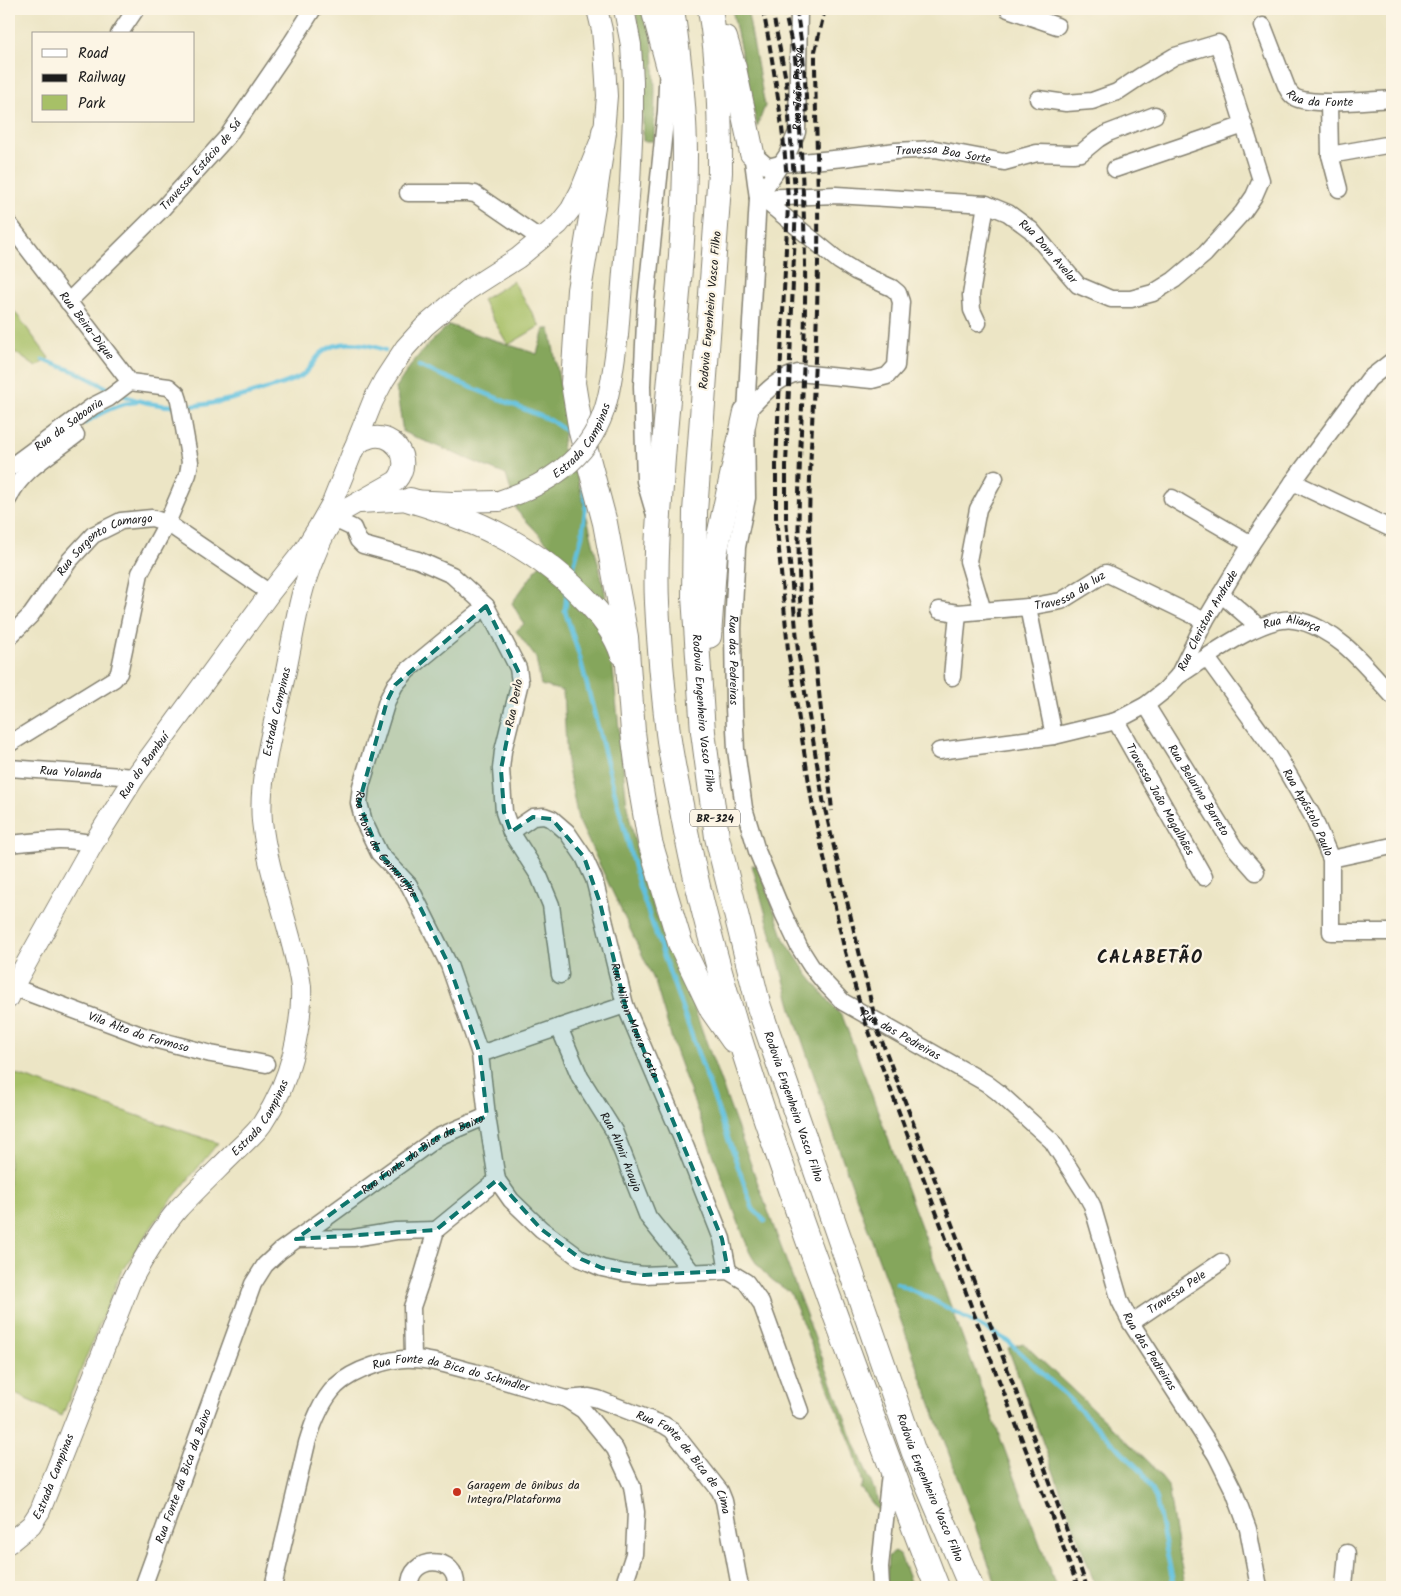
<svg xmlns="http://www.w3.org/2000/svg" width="1401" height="1596" font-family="Kalam,sans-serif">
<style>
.green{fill:#a7c067;stroke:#626e42}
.forest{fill:#85a65c;stroke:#50613c}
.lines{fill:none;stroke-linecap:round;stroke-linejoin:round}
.stream{stroke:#61c1df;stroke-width:4.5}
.minor-casing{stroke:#848070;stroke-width:19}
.major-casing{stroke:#848070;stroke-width:22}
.highway-casing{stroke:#848070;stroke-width:26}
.minor{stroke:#fff;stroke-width:16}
.major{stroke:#fff;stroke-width:20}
.highway{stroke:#fff;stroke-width:24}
.rail{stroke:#1c1c1c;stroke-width:4;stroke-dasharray:8 4;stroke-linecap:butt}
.major-bridge-casing{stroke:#848070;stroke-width:22;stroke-linecap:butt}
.major-bridge{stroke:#fff;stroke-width:20}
.marked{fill:#0f766e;fill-opacity:0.2;stroke:#0f766e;stroke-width:4;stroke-dasharray:10 6;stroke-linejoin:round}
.poi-dot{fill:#c8321e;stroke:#fcf5e5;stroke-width:2}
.labels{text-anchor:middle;stroke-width:4.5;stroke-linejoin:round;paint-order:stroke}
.shield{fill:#fcf5e5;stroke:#5f5d58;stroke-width:1}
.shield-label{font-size:11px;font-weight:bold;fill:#1c1c1c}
.street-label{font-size:12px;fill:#1c1c1c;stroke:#fcf5e5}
.poi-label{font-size:12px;fill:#1c1c1c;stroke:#fcf5e5;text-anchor:start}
.district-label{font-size:18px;font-weight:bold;letter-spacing:1px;fill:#1c1c1c;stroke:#fcf5e5}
</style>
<rect width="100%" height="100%" fill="#fcf5e5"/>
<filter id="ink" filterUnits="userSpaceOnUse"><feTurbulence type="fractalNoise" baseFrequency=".02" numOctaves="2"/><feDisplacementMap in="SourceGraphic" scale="10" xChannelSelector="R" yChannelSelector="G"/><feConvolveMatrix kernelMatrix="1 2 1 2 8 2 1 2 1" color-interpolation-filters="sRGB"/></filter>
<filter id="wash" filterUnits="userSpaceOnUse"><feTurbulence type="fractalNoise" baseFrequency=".0096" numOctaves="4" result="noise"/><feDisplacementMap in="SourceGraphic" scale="20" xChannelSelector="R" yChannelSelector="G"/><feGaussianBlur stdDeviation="1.12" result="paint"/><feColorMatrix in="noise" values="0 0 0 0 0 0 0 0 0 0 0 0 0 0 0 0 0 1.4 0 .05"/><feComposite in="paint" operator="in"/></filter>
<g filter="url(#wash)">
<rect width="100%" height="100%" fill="#ece5c5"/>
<path class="green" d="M513,281L540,326L508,345L482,300Z
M9,304L49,358L36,367L9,348Z
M9,1072L218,1143L164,1209L121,1272L62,1416L9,1391Z"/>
<path class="forest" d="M635,9H647L653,46L655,89L654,141H643L642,46Z
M732,9H747L765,106L757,127Z
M449,325L537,354L544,329H550L566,419L562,448L577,476L605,592L627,806L644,883L695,1011L796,1288L854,1442L884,1513L882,1515L860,1488L863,1483L852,1446L790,1292C773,1282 758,1270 749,1251L676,1053L655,982L578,819L567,764L563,691L541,685L536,658L516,631L524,624L512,603L552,548L517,511L506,475L403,432L396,388C413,360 425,346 449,325Z
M752,865L759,866L784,939L808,975L843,1018L1056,1587H997L835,1138L794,1016Z
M1023,1343L1150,1463L1168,1486L1178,1551L1186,1587H1096L1008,1348Z
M895,1552L900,1555L912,1587H886L888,1556Z"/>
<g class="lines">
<path class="stream" d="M43,360L79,373L113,391
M419,366L550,420L566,431L574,447
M120,394C168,415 212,406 260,391C274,387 287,383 300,377C309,372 313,361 320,354C338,338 365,343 385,350
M85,423C101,412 117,404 136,402
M571,576L582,536L586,504L583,484
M567,591L565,611L580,658L639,886L753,1209L765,1221
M897,1283L931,1299L1008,1341L1058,1388L1142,1472L1156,1499L1174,1587"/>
</g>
</g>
<g filter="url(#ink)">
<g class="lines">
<g class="minor-casing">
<g id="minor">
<path d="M1008,9L1057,26"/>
<path id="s1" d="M1263,26L1287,88C1289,92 1291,95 1294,97C1311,107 1371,100 1392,99"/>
<path d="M119,34L136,9"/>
<path d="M1329,103L1330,155L1339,189"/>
<path id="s2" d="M752,153L758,198L746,412L747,498L737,547L733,628L734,707L736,750L744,808L757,851L783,913L799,947L811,966L824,982L843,1002L986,1083L998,1092L1052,1141L1087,1196L1092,1205L1120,1301L1131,1323L1216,1455L1234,1491L1248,1529L1259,1587"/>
<path id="s3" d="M752,153L768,167L780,164L844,158L896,151L935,149L1004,162L1037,153L1073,154L1081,153L1098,139L1108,133L1155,115"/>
<path d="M1330,155L1392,144"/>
<path d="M1115,169L1244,125"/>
<path d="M408,193H468L475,194L541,239"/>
<path id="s4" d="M758,198L836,195L986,204L1008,213L1031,230L1078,285L1111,299H1131L1153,293L1174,280L1205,254L1243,212L1254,196L1261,180L1218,43L1175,56L1141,76L1117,92L1092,101L1066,103L1038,99"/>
<path id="s5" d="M758,198L787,155L797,132L799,9"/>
<path id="s6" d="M9,224L130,382L169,387L177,394L179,400L190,462L188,474L167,523L140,573L119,673L114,679L9,744"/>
<path id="s7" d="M68,302L162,209L227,137L292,42L313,9"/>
<path d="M978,323L972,310L971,295L986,204"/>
<path d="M746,412C762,396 776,378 798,373L872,380L887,376L896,366L901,302L898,293L892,288L855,271L839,261L769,204L758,198"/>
<path id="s8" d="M9,468L93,406L109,398L130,382"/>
<path d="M1293,482L1392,529"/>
<path d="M9,498C20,471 53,453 76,435L68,425"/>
<path d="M1172,498L1251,544"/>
<path d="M655,515L645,481L642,386L646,302L666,111L668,60"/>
<path d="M334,519L353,528L358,540L363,545L418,560L452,575L486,606L518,668L520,682L503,751L501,769L504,812L511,832L539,876L551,905L560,975"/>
<path d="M1221,594L1258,626"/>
<path id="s9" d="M486,606L407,671L395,685L387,701L361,786L359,803L364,822L379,853L409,885L449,965L480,1054L487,1116"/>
<path d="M1028,607L1054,736"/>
<path id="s10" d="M939,610L958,613L1028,607L1061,601L1106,573L1205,621"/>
<path d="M983,611L968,561L978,509L995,478"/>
<path id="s11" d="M9,637L31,615L69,561L93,535L121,521L152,518L167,523L270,593"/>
<path id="s12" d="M1207,658L1276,753L1312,815L1331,859V932H1392"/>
<path id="s13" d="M1178,676C1205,659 1262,615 1294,620C1311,622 1331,634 1344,645C1362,660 1377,679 1392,695"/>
<path d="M952,677L958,613"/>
<path id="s14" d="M1146,705L1234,847L1256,872"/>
<path id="s15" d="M1116,721L1204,877"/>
<path id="s16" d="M939,751L1054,736L1116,721L1146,705L1165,690L1178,676L1205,621L1221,594L1251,544L1293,482L1369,379L1392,361"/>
<path id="s17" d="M9,768L135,777"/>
<path id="s18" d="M511,832L533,817L544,816L552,819L567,832L584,857L594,879L600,903L625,1005L686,1148L722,1239L728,1271"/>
<path d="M9,844C38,841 65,837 93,844"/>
<path d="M1331,859L1392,846"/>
<path id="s19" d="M9,989L13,987L146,1037L211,1054L266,1064"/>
<path id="s20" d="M559,1027L580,1077L614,1131L648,1217L692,1272"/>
<path d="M480,1054L625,1005"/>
<path d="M296,1239L353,1238L396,1231L436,1230"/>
<path id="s21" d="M1131,1323L1221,1262"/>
<path d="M413,1358L412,1307L421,1281L436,1230L497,1180"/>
<path id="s22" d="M566,1399L589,1397L598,1399L664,1425L672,1430L720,1491L724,1501L740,1587"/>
<path id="s23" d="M143,1587L253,1284L265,1265L280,1251L438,1137L487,1116L497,1180L511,1200L541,1229L581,1259L602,1268L625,1273L644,1275L728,1271L746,1282L761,1303L800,1411"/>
<path id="s24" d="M273,1587L307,1443C313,1423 321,1401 336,1386C353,1370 391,1357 414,1359C435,1360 454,1367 474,1372C505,1381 535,1390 566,1399L583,1410L615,1449L632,1486L636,1512L634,1554L623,1587"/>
<path d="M410,1587C408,1555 458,1553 456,1587"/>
<path d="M881,1587L880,1567L890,1473"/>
<path d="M1344,1587L1347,1553"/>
</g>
</g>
<g class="major-casing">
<g id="major">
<path d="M651,9L668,72"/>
<path d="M618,335L630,184L633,117V81L631,45L624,9"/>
<path d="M360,503L410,500L452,502L499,501"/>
<path id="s25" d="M9,998L13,987L93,844L135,777L270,593L304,550L319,526L332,503L373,401L384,380L405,348L425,326L444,310L468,290L518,258L541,239L559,224L571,209L580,192L604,132L607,96L605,64L602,30L597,9"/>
<path id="s26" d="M9,1543L31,1525L40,1511L130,1283C144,1257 159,1231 179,1208C197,1189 217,1170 236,1151C245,1142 255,1134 262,1124C276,1103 287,1078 293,1054C298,1033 302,1008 301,987C299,970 294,953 290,937C280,899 266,860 262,821C258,777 276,715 286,671C293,637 298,601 310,568C318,548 325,527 341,512L396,481C416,459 391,428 367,439C362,440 358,445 354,448"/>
</g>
</g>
<g class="highway-casing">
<g id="highway">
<path d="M672,9C679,57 685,106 685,155C685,261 669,367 662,472C659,515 655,559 657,603C659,646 663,690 668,733C671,757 676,781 681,805C708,955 758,1100 809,1243C851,1358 892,1473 937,1587"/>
<path id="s27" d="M710,9C719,63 720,117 720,172L695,512L694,596L703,732L717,837L759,1007L914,1453L971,1587"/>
<path d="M725,38L734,68L752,153"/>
<path d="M604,132L593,206L579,290L573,383L581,432L605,523L626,637L633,732L639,778L650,842L680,943L712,1010L733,1040"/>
<path d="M410,500C481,521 541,550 591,605C604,619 616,635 622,653"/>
<path d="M709,636L715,554L746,412"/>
</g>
</g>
<use href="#minor" class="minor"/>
<use href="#major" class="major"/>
<use href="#highway" class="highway"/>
<path class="rail" d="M763,9C775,74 786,139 788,205L776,464V517L788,650L813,808L845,952L864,1018L993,1365L1052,1517L1078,1587
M772,9L786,80L796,202L786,466V520L798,651L824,805L878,1031L1035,1441L1087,1587
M784,9L795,58L798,84C801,158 806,231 805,304C804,407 794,511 801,615
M796,9C803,46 806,85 807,123
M825,9L815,51V66C816,131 819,197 818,262C817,369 806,475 810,582C813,659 825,735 832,811"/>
<g class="major-bridge-casing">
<g id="major-bridge">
<path id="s28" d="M499,501C546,485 587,461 604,411C612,387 614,360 618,335"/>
</g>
</g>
<use href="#major-bridge" class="major-bridge"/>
</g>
</g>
<path class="marked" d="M486,606L520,675L501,769L504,812L511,832L533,817L552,819L584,857L600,903L625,1005L722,1239L728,1271L644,1275L602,1268L581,1259L541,1229L497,1180L436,1230L296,1239L438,1137L487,1116L480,1054L449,965L409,885L379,853L359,803L387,701L395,685Z"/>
<circle class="poi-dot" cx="457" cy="1492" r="5"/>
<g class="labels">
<rect class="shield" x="690" y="809.5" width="50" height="17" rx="4"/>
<g class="shield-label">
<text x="715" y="822">BR-324</text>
</g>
<g class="street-label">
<text dy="4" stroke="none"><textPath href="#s5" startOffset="120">Rua João Pessoa</textPath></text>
<text dy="4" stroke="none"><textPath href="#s1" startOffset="104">Rua da Fonte</textPath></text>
<text dy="4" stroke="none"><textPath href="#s3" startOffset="198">Travessa Boa Sorte</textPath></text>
<text dy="4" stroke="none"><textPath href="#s7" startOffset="191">Travessa Estácio de Sá</textPath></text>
<text dy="4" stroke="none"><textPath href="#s4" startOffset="308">Rua Dom Avelar</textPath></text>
<text transform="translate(710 310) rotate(-85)" y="4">Rodovia Engenheiro Vasco Filho</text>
<text dy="4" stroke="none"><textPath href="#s6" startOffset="128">Rua Beira-Dique</textPath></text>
<text dy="4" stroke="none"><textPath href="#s8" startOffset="74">Rua da Saboaria</textPath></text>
<text dy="4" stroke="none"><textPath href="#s28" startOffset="106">Estrada Campinas</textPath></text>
<text dy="4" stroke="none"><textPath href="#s11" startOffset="138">Rua Sargento Camargo</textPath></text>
<text dy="4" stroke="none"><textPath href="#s10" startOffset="135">Travessa da luz</textPath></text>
<text dy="4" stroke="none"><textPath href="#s16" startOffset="320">Rua Cleriston Andrade</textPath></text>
<text dy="4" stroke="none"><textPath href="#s13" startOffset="129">Rua Aliança</textPath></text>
<text dy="4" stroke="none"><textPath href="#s2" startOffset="509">Rua das Pedreiras</textPath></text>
<text transform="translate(514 703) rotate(-79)" y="4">Rua Derlo</text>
<text dy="4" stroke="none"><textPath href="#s26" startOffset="924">Estrada Campinas</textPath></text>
<text dy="4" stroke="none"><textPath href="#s27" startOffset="706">Rodovia Engenheiro Vasco Filho</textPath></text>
<text dy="4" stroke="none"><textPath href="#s25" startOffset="269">Rua do Bambuí</textPath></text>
<text dy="4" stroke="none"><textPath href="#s17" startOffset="62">Rua Yolanda</textPath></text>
<text dy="4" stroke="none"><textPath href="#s14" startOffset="100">Rua Belarino Barreto</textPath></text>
<text dy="4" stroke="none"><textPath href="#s15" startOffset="90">Travessa João Magalhães</textPath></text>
<text dy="4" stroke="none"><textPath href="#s12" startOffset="185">Rua Apóstolo Paulo</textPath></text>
<text dy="4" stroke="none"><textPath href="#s9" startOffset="294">Rua Nova do Camurujipe</textPath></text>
<text dy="4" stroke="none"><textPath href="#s18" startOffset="268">Rua Nilton Moura Costa</textPath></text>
<text dy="4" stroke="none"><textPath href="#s19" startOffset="138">Vila Alto do Formoso</textPath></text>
<text dy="4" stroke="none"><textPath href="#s2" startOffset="944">Rua das Pedreiras</textPath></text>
<text dy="4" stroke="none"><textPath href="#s27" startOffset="1111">Rodovia Engenheiro Vasco Filho</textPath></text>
<text dy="4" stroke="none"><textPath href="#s26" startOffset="502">Estrada Campinas</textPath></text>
<text dy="4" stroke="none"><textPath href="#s20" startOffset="140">Rua Almir Araujo</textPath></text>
<text dy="4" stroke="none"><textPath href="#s23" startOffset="538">Rua Fonte da Bica da Baixo</textPath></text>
<text dy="4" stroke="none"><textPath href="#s21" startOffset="55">Travessa Pele</textPath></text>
<text dy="4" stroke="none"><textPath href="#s2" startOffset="1364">Rua das Pedreiras</textPath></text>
<text dy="4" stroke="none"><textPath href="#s24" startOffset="335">Rua Fonte da Bica do Schindler</textPath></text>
<text dy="4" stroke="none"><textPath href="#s22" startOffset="144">Rua Fonte de Bica de Cima</textPath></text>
<text dy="4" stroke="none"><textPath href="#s26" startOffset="82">Estrada Campinas</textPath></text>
<text dy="4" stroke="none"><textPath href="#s23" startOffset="118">Rua Fonte da Bica da Baixo</textPath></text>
<text dy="4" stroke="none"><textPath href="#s27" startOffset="1516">Rodovia Engenheiro Vasco Filho</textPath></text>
</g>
<g class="poi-label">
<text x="467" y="1489">Garagem de ônibus da<tspan x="467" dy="14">Integra/Plataforma</tspan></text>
</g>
<g class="district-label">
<text x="1150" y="963">CALABETÃO</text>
</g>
</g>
<rect width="1401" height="1596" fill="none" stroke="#fcf5e5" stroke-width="30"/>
<rect x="32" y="32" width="162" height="90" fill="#fcf5e5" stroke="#a29e95"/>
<rect x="42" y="49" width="25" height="8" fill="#ffffff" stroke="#a29e95"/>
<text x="78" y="58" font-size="15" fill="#1c1c1c">Road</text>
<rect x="42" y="74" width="25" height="8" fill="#1c1c1c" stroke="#a29e95"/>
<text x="78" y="82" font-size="15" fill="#1c1c1c">Railway</text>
<rect x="42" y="95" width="25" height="15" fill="#a7c067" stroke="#a29e95"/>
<text x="78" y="108" font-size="15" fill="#1c1c1c">Park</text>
</svg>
